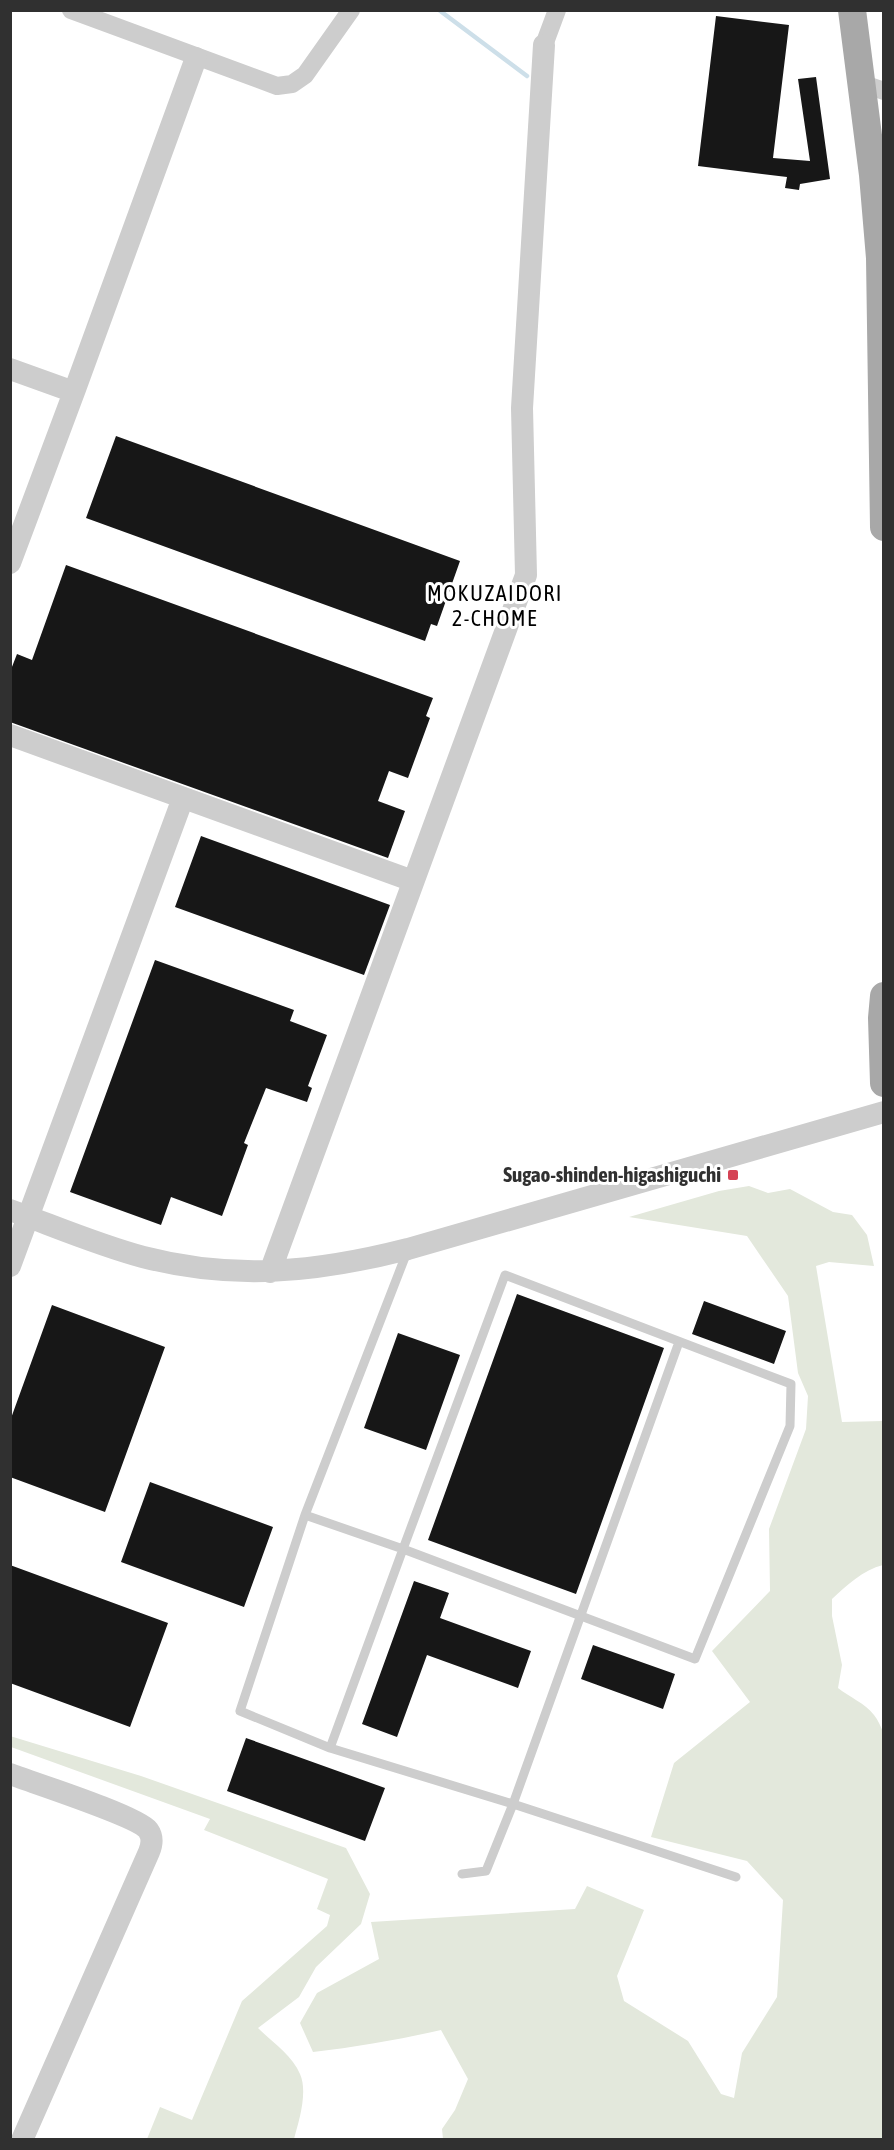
<svg xmlns="http://www.w3.org/2000/svg" width="894" height="2150" font-family="'Asap Condensed',sans-serif">
<style>
.green{fill:#e3e8dc}
.lines{fill:none;stroke-linecap:round;stroke-linejoin:round}
.stream{stroke:#cddfe9;stroke-width:4.5}
.building{fill:#171717}
.service{stroke:#cdcdcd;stroke-width:9}
.minor{stroke:#cdcdcd;stroke-width:18}
.tertiary{stroke:#cdcdcd;stroke-width:22}
.primary{stroke:#a8a8a8;stroke-width:28}
.poi-dot{fill:#d54355;stroke:#fff;stroke-width:2}
.labels{text-anchor:middle;stroke-width:6;stroke-linejoin:round;paint-order:stroke}
.poi-label{font-size:21px;font-weight:bold;fill:#303030;stroke:#fff;text-anchor:end}
.neighbourhood-label{font-size:22px;letter-spacing:1.5px;fill:#000;stroke:#fff}
</style>
<rect width="100%" height="100%" fill="#fff"/>
<path class="green" d="M749,1186L768,1193L790,1189L833,1212L852,1215L867,1235L874,1266L829,1262L816,1266L842,1422L883,1421V1565C863,1570 847,1585 832,1599V1616L842,1665L838,1688C849,1697 865,1703 874,1715C878,1720 881,1727 883,1732V2139H443L442,2129L455,2110L468,2079L441,2030C398,2040 356,2047 313,2052L300,2023L317,1993L379,1959L371,1922L575,1909L587,1886L644,1910L617,1976L624,2001L688,2041L721,2094L734,2098L742,2053L777,1997L783,1900L747,1861L651,1837L674,1763L750,1702L712,1651L770,1591L769,1529L806,1429L808,1396L798,1373L788,1296L747,1236L629,1217L719,1191Z
M10,1736L141,1776L346,1848L370,1894L361,1924L316,1967L299,1997L258,2028C272,2042 292,2055 300,2074C308,2092 299,2121 294,2139H147L160,2107L192,2120L242,2001L327,1926L330,1915L317,1909L328,1879L204,1830L210,1819L11,1747Z"/>
<g class="lines">
<path class="stream" d="M439,10L527,76"/>
</g>
<path class="building" d="M716,16L789,25L773,158L810,161L798,79L816,77L830,179L800,184L799,190L785,188L787,177L698,166Z
M116,436L460,561L437,626L431,624L425,641L86,518Z
M66,565L433,698L426,716L430,718L408,778L389,771L378,801L405,811L388,858L10,722V672L17,654L32,660Z
M201,836L390,905L364,975L175,907Z
M155,960L294,1010L290,1021L327,1035L308,1086L312,1088L307,1102L266,1088L244,1143L248,1145L222,1216L171,1197L161,1225L70,1192Z
M517,1294L664,1348L576,1594L428,1540Z
M704,1301L786,1331L774,1364L692,1334Z
M52,1305L165,1347L105,1512L10,1477V1421Z
M398,1333L460,1355L426,1450L364,1428Z
M150,1482L273,1527L244,1607L121,1562Z
M10,1565L168,1623L130,1727L10,1683Z
M414,1581L449,1593L440,1618L531,1651L518,1688L427,1655L397,1737L362,1724Z
M593,1645L675,1674L663,1709L581,1679Z
M246,1738L385,1788L365,1841L227,1791Z"/>
<g class="lines">
<path class="service" d="M407,1252L305,1515L240,1711L330,1748L513,1804L736,1877
M505,1275L791,1384L790,1426L695,1659L403,1549Z
M305,1515L403,1549L330,1748
M462,1874L486,1871L513,1804L679,1342"/>
<path class="minor" d="M71,10L277,86L292,84L305,75L351,10
M544,45L557,10
M861,83L884,91"/>
<path class="tertiary" d="M10,369L74,392L10,563
M74,392L196,58
M10,735L413,881
M10,1210C54,1226 98,1245 143,1257C235,1281 318,1272 408,1249L884,1112
M10,1266L183,798
M270,1272L526,575L522,408L544,45
M10,1774C34,1783 137,1816 148,1830C153,1837 152,1845 149,1852L22,2140"/>
<path class="primary" d="M852,10L873,175L880,258L884,527
M884,996L882,1018L884,1083"/>
</g>
<rect class="poi-dot" x="727" y="1169" width="12" height="12" rx="3"/>
<g class="labels">
<g class="poi-label">
<text x="721" y="1182">Sugao-shinden-higashiguchi</text>
</g>
<g class="neighbourhood-label">
<text x="495" y="601">MOKUZAIDORI<tspan x="495" dy="25">2-CHOME</tspan></text>
</g>
</g>
<rect width="894" height="2150" fill="none" stroke="#303030" stroke-width="24"/>
</svg>
